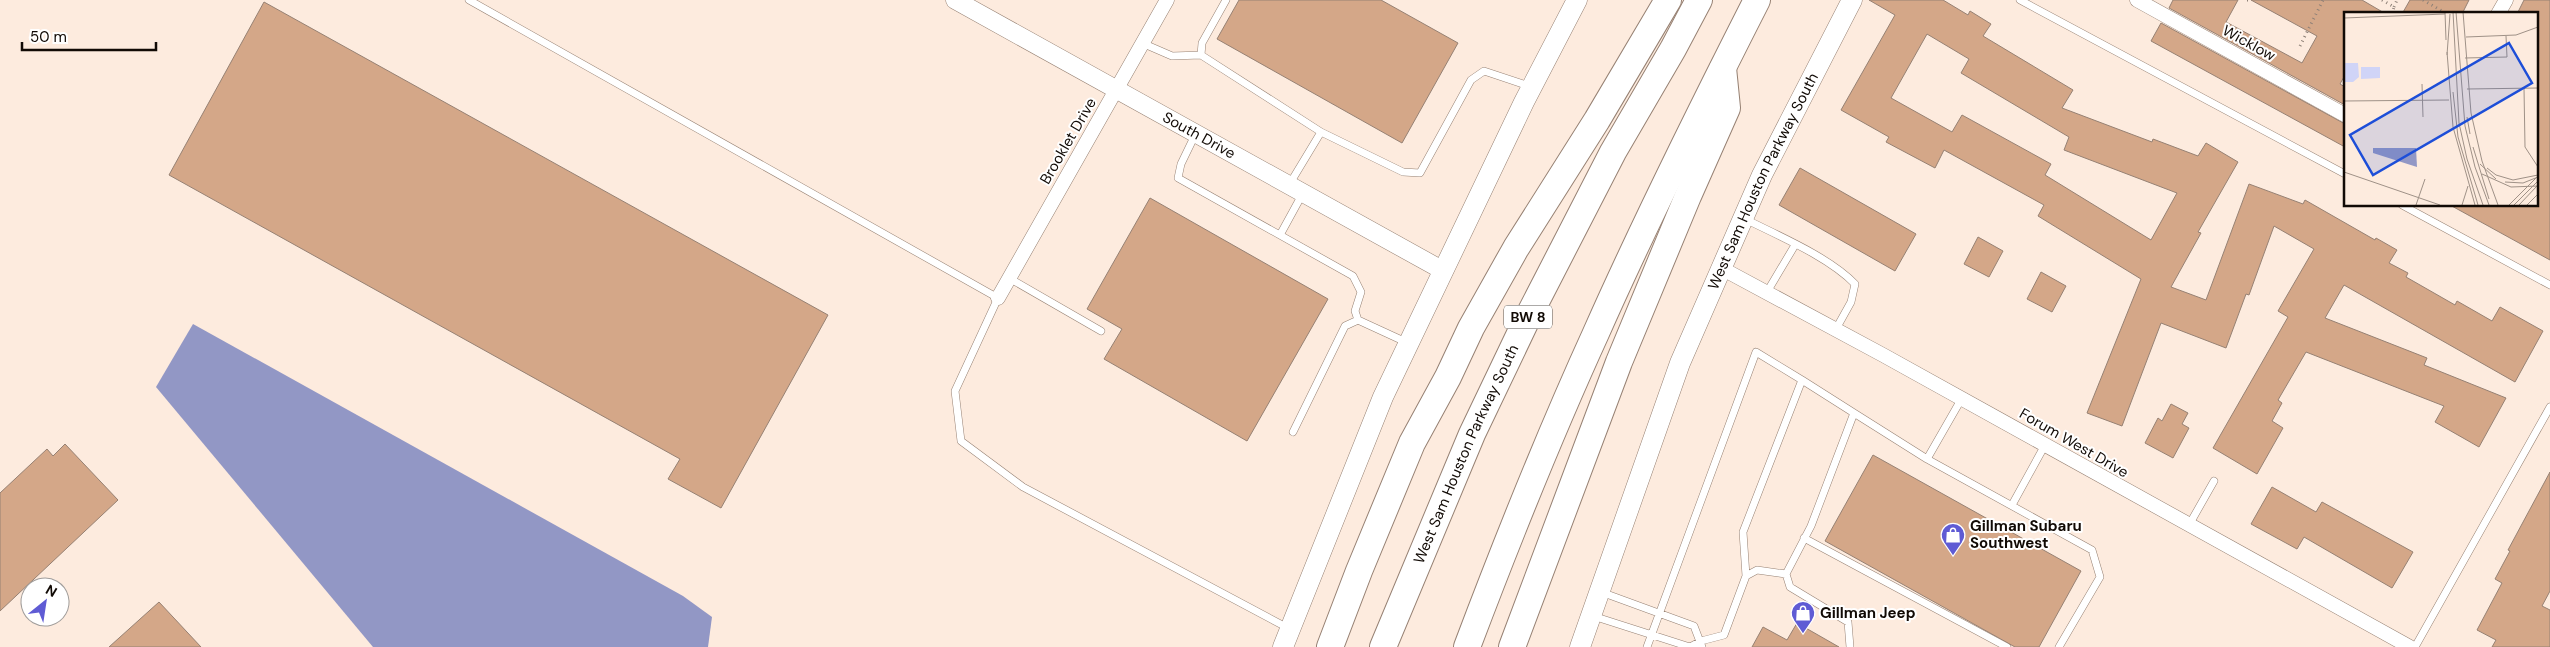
<svg xmlns="http://www.w3.org/2000/svg" width="2550" height="647" font-family="'DM Sans',sans-serif">
<style>
.water{fill:#9297c5}
.building{fill:#d4a788;stroke:#968173;fill-rule:evenodd}
.lines{fill:none;stroke-linecap:round;stroke-linejoin:round}
.service-casing{stroke:#968173;stroke-width:8}
.minor-casing{stroke:#968173;stroke-width:15}
.tertiary-casing{stroke:#968173;stroke-width:19}
.secondary-casing{stroke:#968173;stroke-width:21}
.motorway-casing{stroke:#968173;stroke-width:28}
.path{stroke:#8c7f76;stroke-width:3;stroke-dasharray:1 4;stroke-linecap:butt}
.service{stroke:#fff;stroke-width:7}
.minor{stroke:#fff;stroke-width:14}
.tertiary{stroke:#fff;stroke-width:18}
.secondary{stroke:#fff;stroke-width:20}
.motorway{stroke:#fff;stroke-width:26}
.labels{text-anchor:middle;stroke-width:4;stroke-linejoin:round;paint-order:stroke}
.shield{fill:#fff;stroke:#585450;stroke-width:1}
.shield-label{font-size:14px;font-weight:bold;fill:#110a05}
.street-label{font-size:15px;fill:#110a05;stroke:#fff}
.poi-label{font-size:15px;font-weight:bold;fill:#110a05;stroke:#fff;text-anchor:start}
.inset-road{fill:none;stroke:#9f9187;stroke-width:1}
.view{fill:#1d4ed8;fill-opacity:0.15;stroke:#1d4ed8;stroke-width:2.5}
.inset-edge{fill:none;stroke:#110a05;stroke-width:2.5}
</style>
<rect width="100%" height="100%" fill="#fdebde"/>
<path class="water" d="M193,324L683,596L712,617L708,647H373L156,387Z"/>
<path class="building" d="M1239,0H1381L1458,43L1402,143L1217,39Z
M1869,0H1943L1968,15L1970,11L1991,24L1983,36L2073,90L2062,108L2152,142L2153,139L2198,156L2206,143L2238,162L2198,232L2201,233L2171,287L2206,300L2249,184L2303,204L2305,200L2375,240L2376,238L2397,250L2389,263L2408,273L2406,277L2455,305L2457,301L2492,321L2500,307L2543,331L2515,382L2344,285L2325,318L2427,358L2424,365L2506,398L2479,447L2435,422L2444,406L2306,352L2278,400L2282,403L2272,421L2283,428L2257,474L2213,448L2288,317L2278,311L2314,249L2274,226L2249,295L2246,294L2226,348L2161,323L2122,426L2087,413L2141,279L2038,216L2044,205L1944,150L1935,168L1886,142L1889,137L1841,110L1895,15ZM1927,34L1969,59L1961,73L2069,137L2064,150L2177,193L2151,240L2045,175L2051,164L1962,115L1952,132L1891,98Z
M2173,0H2238L2226,22L2302,63L2317,36L2251,0H2362L2386,14H2345V75L2340,84L2345,87V105L2169,8Z
M2410,0H2469L2462,14H2402Z
M2524,0H2550V260L2450,205H2536V14H2517Z
M264,2L828,315L721,508L668,479L680,459L169,175Z
M2161,23L2345,124V147L2151,41Z
M1800,168L1916,234L1895,271L1779,205Z
M1150,198L1328,299L1247,441L1104,359L1122,329L1087,309Z
M1978,237L2003,251L1989,277L1964,264Z
M2041,272L2066,286L2052,312L2027,299Z
M2171,404L2188,413L2182,424L2189,428L2173,458L2145,443L2158,418L2162,421Z
M65,444L118,500L0,611V493L47,449L53,456Z
M1873,455L2081,571L2039,647H2015L1825,541Z
M2550,472V591L2542,606L2550,610V647H2492L2496,640L2477,630L2502,583L2495,579L2510,551L2508,550Z
M2272,487L2316,512L2322,502L2413,552L2392,588L2304,537L2297,549L2251,524Z
M159,602L201,647H109Z
M1797,623L1839,647H1752L1763,627L1787,640Z"/>
<g class="lines">
<g class="service-casing">
<path id="service" d="M469,0L998,298L955,391L961,441L1023,487L1288,628
M1226,0L1202,43L1201,55L1321,132
M2020,0L2345,174
M1142,43L1172,56L1201,55
M1196,133L1181,164L1178,178L1353,276L1361,292L1355,311L1358,320L1408,343
M1289,185L1321,132L1403,172L1420,173L1471,80L1484,71L1529,86
M2402,205L2550,285
M1745,219C1779,236 1829,257 1855,284L1851,302L1836,329
M1280,235L1303,193
M1009,278L1101,331
M1767,292L1795,245
M1802,380L1854,413
M1293,432L1345,326L1358,320
M1927,459L1962,398
M2012,505L2045,445
M2189,525L2214,481
M1804,538L2007,647
M1786,574L1790,587L1848,622L1850,647
M1601,592L1694,626L1702,647
M1593,616L1690,647L1701,641L1724,635L1746,576L1757,570L1786,574L1811,526L1854,413L1927,459L2092,550L2100,577L2059,647
M1647,647L1756,352L1802,380L1743,532L1746,576
M2415,647L2550,407"/>
</g>
<g class="minor-casing">
<path id="minor" d="M2137,0L2345,115
M2498,14L2506,0
M1721,268L1883,355L2410,647
M998,298L1167,0"/>
</g>
<g class="tertiary-casing">
<g id="tertiary">
<path id="s1" d="M955,0L1442,270"/>
</g>
</g>
<g class="secondary-casing">
<g id="secondary">
<path d="M1283,647L1383,397L1524,102L1577,0"/>
<path id="s2" d="M1580,647L1680,363L1762,175L1852,0"/>
</g>
</g>
<g class="motorway-casing">
<g id="motorway">
<path d="M1330,647L1359,571L1412,443L1448,377L1471,328L1516,248L1597,120L1668,0"/>
<path id="s3" d="M1383,647L1472,434L1526,321L1613,152L1673,49L1699,0"/>
<path d="M1467,647C1507,541 1549,436 1596,333C1646,220 1701,110 1757,0"/>
<path d="M1512,647L1619,362L1688,196L1727,108L1723,68"/>
</g>
</g>
<path class="path" d="M2247,0H2248
M2382,0L2394,7L2392,14
M2423,0L2447,14
M2394,7L2397,0
M2300,46L2323,0"/>
<use href="#service" class="service"/>
<use href="#minor" class="minor"/>
<use href="#tertiary" class="tertiary"/>
<use href="#secondary" class="secondary"/>
<use href="#motorway" class="motorway"/>
</g>
<defs>
<g id="shop-pin" transform="scale(1.25)"><path d="M0 17L-7.5 6A9.5 9.5 0 1 1 7.5 6Z" fill="#5f5bd4" stroke="#fff"/><path d="M-5-2.5h2.3a2.7 3.5 0 0 1 5.4 0H5L5.5 6h-11ZM-1.5-2.5h3a1.5 2.3 0 0 0-3 0Z" fill="#fff"/></g>
</defs>
<g fill-rule="evenodd">
<use href="#shop-pin" x="1953" y="535"/>
<use href="#shop-pin" x="1803" y="613"/>
</g>
<g class="labels">
<rect class="shield" x="1504" y="305.5" width="48" height="23" rx="4"/>
<g class="shield-label">
<text x="1528" y="322">BW 8</text>
</g>
<g class="street-label">
<text transform="translate(2249 43) rotate(29)" y="5">Wicklow</text>
<text dy="5" stroke="none"><textPath href="#s1" startOffset="279">South Drive</textPath></text>
<text transform="translate(1068 141) rotate(-60)" y="5">Brooklet Drive</text>
<text dy="5" stroke="none"><textPath href="#s2" startOffset="501">West Sam Houston Parkway South</textPath></text>
<text transform="translate(2074 443) rotate(30)" y="5">Forum West Drive</text>
<text dy="5" stroke="none"><textPath href="#s3" startOffset="210">West Sam Houston Parkway South</textPath></text>
</g>
<g class="poi-label">
<text x="1970" y="531">Gillman Subaru<tspan x="1970" dy="17">Southwest</tspan></text>
<text x="1820" y="618">Gillman Jeep</text>
</g>
</g>
<g transform="translate(2344 12)">
<rect width="194" height="194" fill="#fdebde"/>
<path d="M0,51H14L15,65L9,70H0ZM17,55H36V66L17,67Z" fill="#d0d4f7"/>
<path d="M29,136H72L73,155L29,141Z" fill="#9297c5"/>
<path class="inset-road" d="M101,0L102,28M109,0L115,111L123,147L139,193M112,0L121,114L131,155L145,193M119,0L127,101L138,149L154,193M0,6L101,2M122,25L172,23L194,15M103,40L109,115L131,193M103,43L106,2M121,46L163,45L162,24M78,72L79,105M180,76L181,135L194,155M123,77L194,76M109,80L114,125L134,193M0,89L105,88M123,105L126,122M129,135L145,187M136,152L152,167M143,156L152,163L169,168L194,163M0,160L96,193M138,162L167,175L194,174M161,170L179,171L194,165M72,193L81,167M118,193L124,174M165,193L192,166M170,193L194,169M175,193L193,174M183,193L194,182"/>
<path class="view" d="M165,31L188,71L29,163L6,123Z"/>
<rect width="194" height="194" class="inset-edge"/>
</g>
<g transform="translate(45 602) rotate(30)"><circle r="24" fill="#ffffff" stroke="#a09d9b"/>
<path d="M0-4L9 19L0 12L-9 19Z" fill="#5f5bd4"/>
<text y="-8" font-size="14" font-weight="bold" text-anchor="middle" fill="#110a05">N</text>
</g>
<path d="M22 42v8h134v-8" fill="none" stroke="#110a05" stroke-width="2.5"/>
<text x="30" y="42" font-size="15" fill="#110a05" stroke="#ffffff" stroke-width="4" paint-order="stroke">50 m</text>
</svg>
